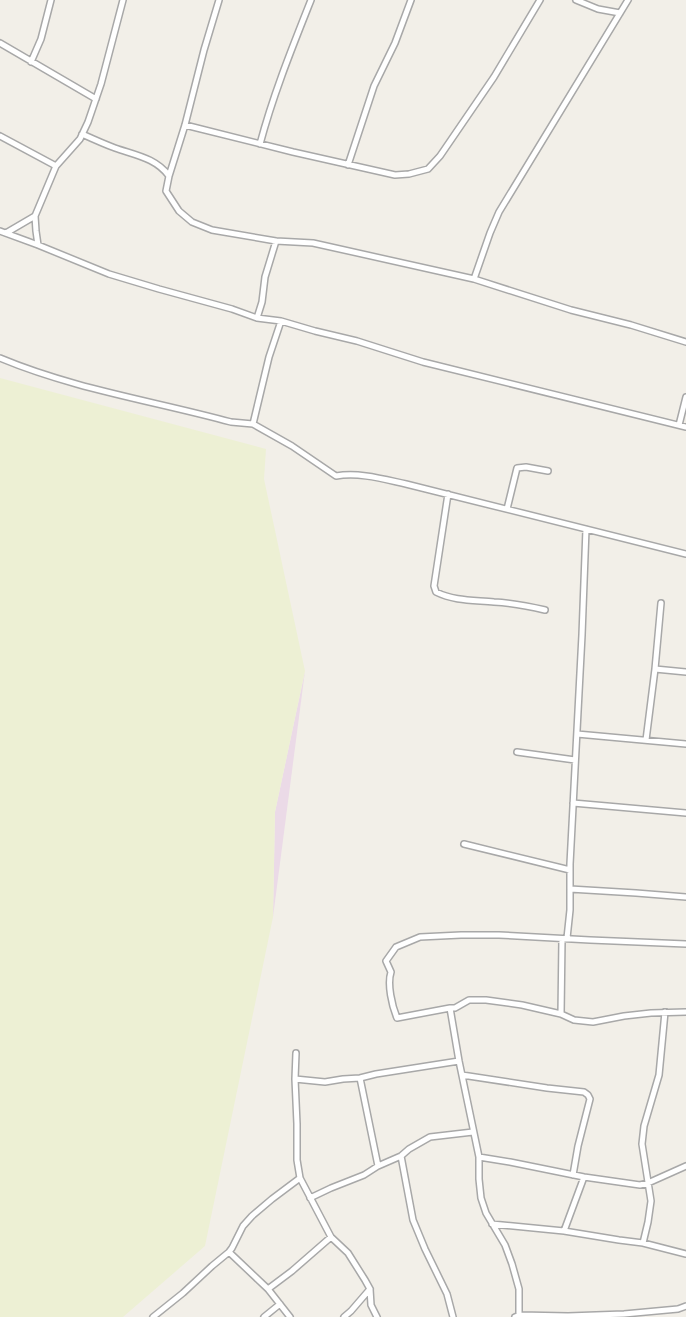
<svg xmlns="http://www.w3.org/2000/svg" width="686" height="1317" font-family="Poppins,sans-serif">
<style>
.industrial{fill:#ebdae7}
.farmland{fill:#edf0d4}
.lines{fill:none;stroke-linecap:round;stroke-linejoin:round}
.minor-casing{stroke:#a8a8a8;stroke-width:8}
.minor{stroke:#fff;stroke-width:5}
</style>
<rect width="100%" height="100%" fill="#f2efe8"/>
<path class="industrial" d="M305,671L273,917L275,812Z"/>
<path class="farmland" d="M0,378L266,449L264,479L305,671L275,812L273,917L205,1246L123,1317H0Z"/>
<g class="lines">
<g class="minor-casing">
<path id="minor" d="M576,0L598,9L620,13
M0,43L96,99
M31,62L41,39L51,0
M185,125L293,152L395,175L409,174L428,169L440,156L494,77L540,0
M82,134C93,139 104,144 115,148C135,155 156,158 169,176L166,191L179,211L192,222L212,230L276,241L313,243L474,279L571,310L631,325L686,342
M0,136L56,166
M260,144C273,95 292,48 311,0
M348,165L374,86L395,43L411,0
M169,176L185,125L204,50L219,0
M0,231L38,245L109,274L159,289L232,309L257,318L281,321L315,331L357,341L423,362L686,427
M6,233L35,216
M38,245L36,231L35,216L56,166L80,139L88,122L101,84L123,0
M474,279L490,233L499,212L628,0
M257,318L262,302L265,277L276,241
M0,358C74,389 154,401 231,422L253,424L292,446L336,476C359,472 383,479 406,484L686,554
M253,424L269,357L281,321
M679,425L686,397
M448,494L434,586L436,592C454,601 474,600 494,602C511,603 528,606 545,610
M507,509L517,468L526,467L548,471
M655,669L686,672
M577,734L686,744
M646,740L655,669L661,603
M517,752L575,760
M573,803L686,813
M464,844L570,870
M570,889L636,893L686,897
M567,938L570,910V864L582,635L586,529
M686,944L590,940L499,935H461L420,937L396,947L386,961L391,972C387,984 392,1006 397,1018L450,1008H455L469,1000H486L522,1005L561,1014L574,1020L593,1022L624,1016L651,1013L686,1012
M450,1008L459,1061L479,1157V1179L481,1198L486,1213L505,1245L512,1264L519,1289V1317
M561,1014L562,939
M296,1053L295,1079L297,1124V1160L300,1178L331,1237L348,1253L365,1280L370,1289L371,1305L377,1317
M462,1075L547,1088L584,1092L588,1095L590,1099L578,1146L573,1175
M360,1078L378,1166
M295,1079L325,1082L343,1079L360,1078L376,1074L459,1061
M401,1156L413,1220L425,1249L447,1294L453,1317
M479,1157L510,1162L584,1177L640,1185L648,1183L686,1166
M310,1198L331,1188L364,1175L378,1166L401,1156L409,1149L430,1137L473,1132
M492,1224L564,1231L619,1240L643,1243L686,1254
M564,1231L584,1177
M643,1243L648,1222L651,1201L642,1144L644,1126L659,1075L665,1012
M229,1252L268,1289L290,1317
M268,1289L292,1271L331,1237
M153,1317L183,1293L212,1266L229,1252L232,1248L243,1226L252,1216L272,1199L300,1178
M264,1317L280,1304
M344,1317L351,1311L370,1289
M515,1317L520,1315L568,1316L624,1314L678,1309L686,1306"/>
</g>
<use href="#minor" class="minor"/>
</g>
</svg>
